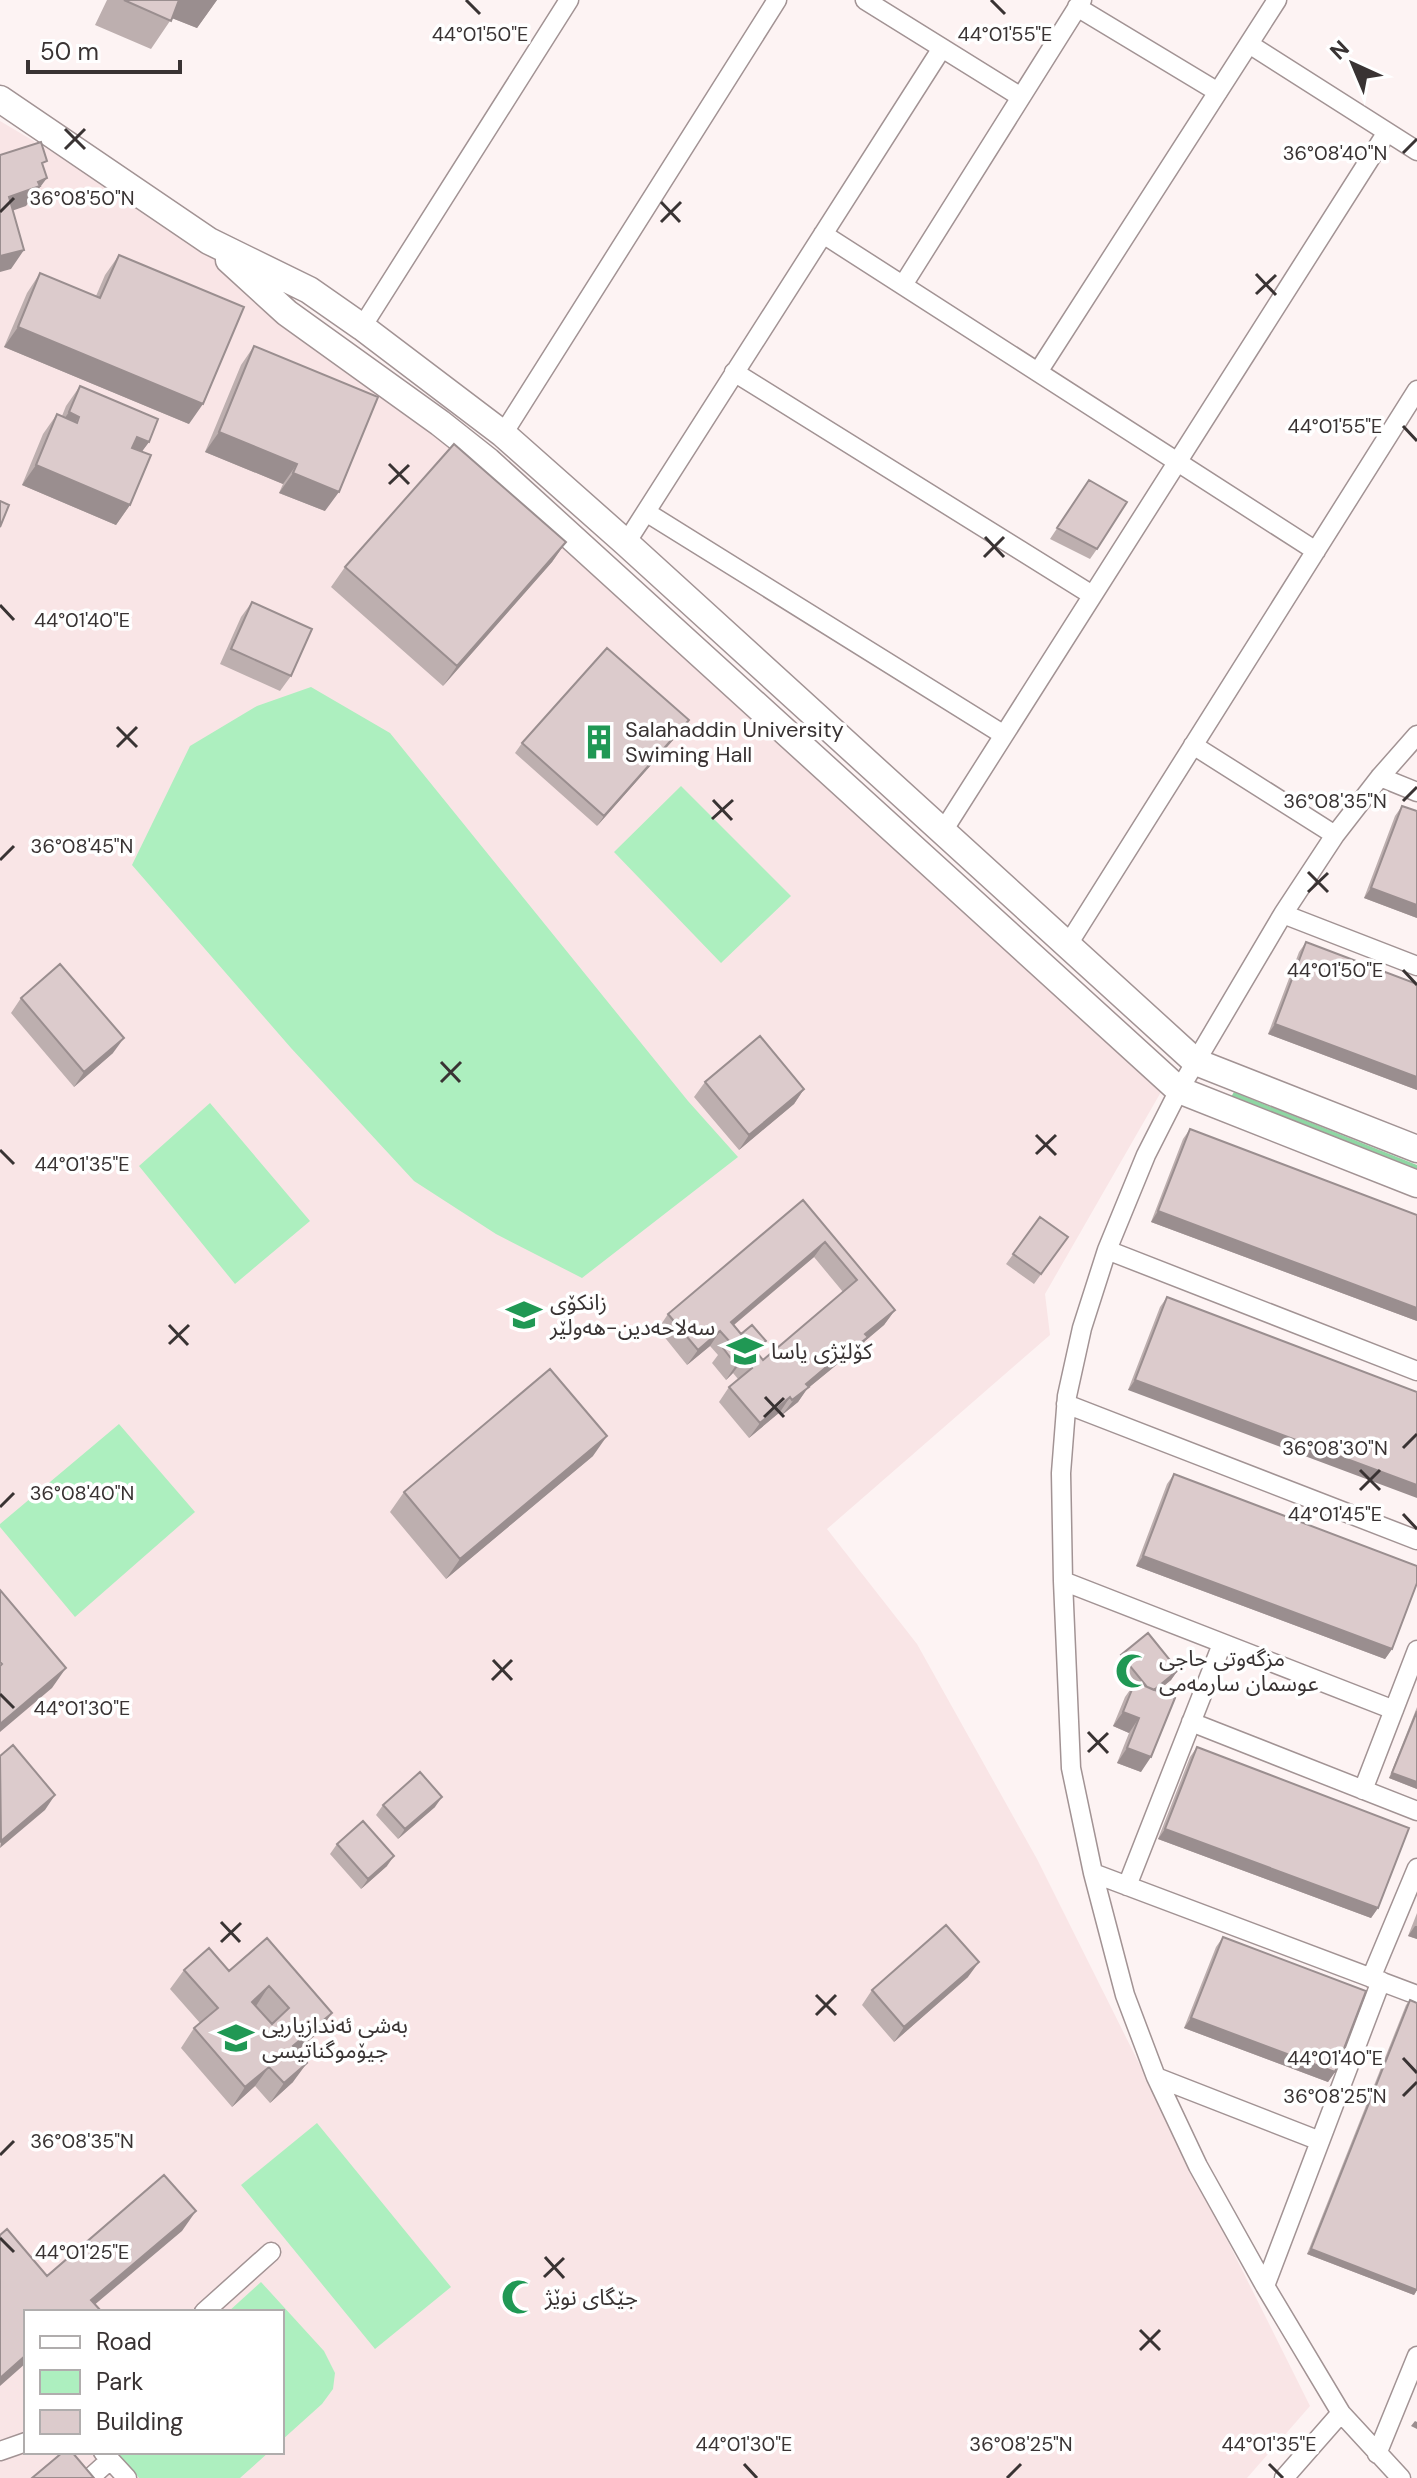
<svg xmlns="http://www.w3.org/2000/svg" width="1417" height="2478" font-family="'DM Sans','Noto Sans Arabic',sans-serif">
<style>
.built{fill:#f9e5e6;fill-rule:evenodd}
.green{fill:#adefbf}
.forest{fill:#8fd7a4}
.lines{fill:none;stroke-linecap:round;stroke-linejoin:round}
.street-casing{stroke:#a29394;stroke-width:21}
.secondary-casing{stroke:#a29394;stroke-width:29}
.street{stroke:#fff;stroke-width:18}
.secondary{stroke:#fff;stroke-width:26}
.wall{fill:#bdafaf;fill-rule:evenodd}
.shaded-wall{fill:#9a8e8f}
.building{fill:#dccbcc;stroke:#9a8e8f;stroke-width:2;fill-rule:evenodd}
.ticks{fill:none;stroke:#393333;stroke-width:3}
.labels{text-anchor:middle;stroke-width:7;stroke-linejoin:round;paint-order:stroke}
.poi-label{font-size:22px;fill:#393333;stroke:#fff;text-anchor:start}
.ticks-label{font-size:20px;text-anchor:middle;fill:#393333;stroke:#fff;stroke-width:7;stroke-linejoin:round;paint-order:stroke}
</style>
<rect width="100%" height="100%" fill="#fdf3f3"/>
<path class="built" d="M0,121L172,223L451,432L1169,1078L1045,1294L1050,1335L827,1529L917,1644L1037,1859L1310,2406L1247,2478H0ZM26,2312H282V2452H26Z"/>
<path class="green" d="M311,687L390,733L688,1101L738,1157L582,1278L496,1234L414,1181L291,1048L132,865L190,746L257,706Z
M681,786L791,896L721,963L614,852Z
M210,1103L310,1221L235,1284L139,1166Z
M119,1424L195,1512L75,1617L0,1527V1524Z
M317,2123L451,2287L375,2349L241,2185Z
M261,2282L324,2351L335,2373L333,2389L322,2404L282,2440V2312H228Z
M116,2452H269L240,2478H139Z"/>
<path class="forest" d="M1234,1092L1417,1165V1170L1231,1097Z"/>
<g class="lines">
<g class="street-casing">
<path id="street" d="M865,0L1021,97
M1077,7L1218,92
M1249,44L1417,151
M823,234L1316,551
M903,285L1082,0
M362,327L569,0
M734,372L1092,595
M1038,372L1277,0
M503,434L777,0
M646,512L1004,735
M626,543L942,48
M1193,745L1335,835
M1380,777L1417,792
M943,831L1387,132
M1283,914L1417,966
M1067,946L1417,390
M1107,1250L1417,1371
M1066,1404L1417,1540
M1063,1581L1394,1710
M1191,1722L1417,1811
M1363,1790L1417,1650
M1093,1873L1417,1995
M1127,1886L1222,1644
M1371,1978L1417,1868
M1156,2077L1320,2141
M1265,2286L1381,1981
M204,2312L271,2252
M0,2451L26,2442
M103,2452L127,2478
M1377,2454L1417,2356
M90,2478L110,2460
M1284,2478L1341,2413
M1401,2478L1341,2413L1265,2286L1198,2166L1156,2077L1125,1995L1093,1873L1071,1768L1063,1581L1061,1473L1067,1396L1082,1328L1107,1250L1146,1155L1179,1090L1283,914L1335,835L1380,777L1417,735"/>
</g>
<g class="secondary-casing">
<path id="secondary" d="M0,99L209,241L309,290L362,327L503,434L626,543L1196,1062L1417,1149
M229,260L287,313L440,423L488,461L1179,1090L1417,1184"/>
</g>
<use href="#street" class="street"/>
<use href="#secondary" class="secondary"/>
</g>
<path class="wall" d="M107,0H217L197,28L172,18L151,49L95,25Z
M119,255L189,424L4,347L27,293L40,273L96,296L105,275Z
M254,346L325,511L279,493L283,484L205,452L241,365Z
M80,386L149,442L142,451L130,505L116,525L22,485L43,434L57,414L62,416L66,406Z
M1089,480L1097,549L1090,559L1050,539Z
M566,542L552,562L443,686L331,587L345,567Z
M252,602L291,676L280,691L220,664L241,617Z
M682,730L597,826L515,753L522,743Z
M1402,806L1417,918L1364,898L1395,816Z
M1306,942L1417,984V1090L1268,1034L1299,952Z
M21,998L113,1053L74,1087L11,1013Z
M705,1082L804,1089L794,1104L739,1150L694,1097Z
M1190,1129L1417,1215V1321L1151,1222L1183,1139Z
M803,1200L895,1310L884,1325L865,1341L857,1352L842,1364L840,1362L807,1389L798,1402L782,1415L780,1412L749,1438L719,1402L729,1387L738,1379L733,1373L726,1380L712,1363L718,1355L710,1346L687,1365L658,1329L668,1314ZM814,1257L843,1292L763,1360L734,1325Z
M1040,1217L1068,1237L1034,1284L1006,1264Z
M1167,1297L1417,1392L1128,1390L1160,1307Z
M593,1456L446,1579L390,1512L404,1492Z
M1174,1474L1392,1649L1385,1659L1136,1566L1167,1484Z
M1121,1655L1178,1670L1171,1680L1158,1691L1141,1772L1117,1763L1129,1733L1113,1726L1125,1697L1132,1687L1114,1665Z
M1417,1707V1789L1389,1778Z
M1197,1747L1378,1908L1371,1918L1158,1839L1190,1757Z
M383,1805L435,1807L398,1839L376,1815Z
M337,1844L387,1866L361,1889L330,1854Z
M1417,1913V1939L1408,1936Z
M1223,1937L1335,2072L1328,2082L1184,2028L1216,1947Z
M267,1938L318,2033L297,2051L293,2082L270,2103L255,2086L232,2107L181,2048L194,2028L200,2023L170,1989L184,1970L229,1971Z
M968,1977L894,2042L862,2005L872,1990Z
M1410,2000L1417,2290L1414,2295L1307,2254L1406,2005Z"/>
<path class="shaded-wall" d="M175,0H217L197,28L164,15Z
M47,178L26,206L0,215L9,197Z
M24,250L11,269L0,272V256Z
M18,327L203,404L189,424L4,347Z
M69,412L79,417L66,436L55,432Z
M219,432L297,464L283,484L205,452Z
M137,437L149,442L135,461L123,456Z
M36,465L130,505L116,525L22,485Z
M293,473L339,492L325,511L279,493Z
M566,542L552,562L443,686L457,666Z
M689,720L682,730L597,826L604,816Z
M1371,888L1417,905V918L1364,898Z
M1275,1024L1417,1077V1090L1268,1034Z
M124,1038L113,1053L74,1087L84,1072Z
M804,1089L794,1104L739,1150L749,1135Z
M1158,1211L1417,1308V1321L1151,1222Z
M825,1242L814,1257L723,1334L731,1322Z
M895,1310L884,1325L865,1341L857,1352L842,1364L865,1334Z
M720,1331L710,1346L687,1365L698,1350Z
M850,1347L840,1362L807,1389L798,1402L782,1415L806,1384Z
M744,1358L733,1373L726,1380L736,1365Z
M1135,1380L1417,1485V1498L1128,1390Z
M790,1397L780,1412L749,1438L760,1423Z
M607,1436L593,1456L446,1579L460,1559Z
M1143,1556L1392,1649L1385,1659L1136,1566Z
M66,1668L52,1688L0,1732V1724Z
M1178,1670L1171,1680L1144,1702L1152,1692Z
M1123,1712L1139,1718L1129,1733L1113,1726Z
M1127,1748L1151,1757L1141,1772L1117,1763Z
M1392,1773L1417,1782V1789L1389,1778Z
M55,1795L45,1810L0,1848L1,1841Z
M442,1797L435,1807L398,1839L405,1829Z
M1165,1829L1378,1908L1371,1918L1158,1839Z
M394,1856L387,1866L361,1889L368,1879Z
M1415,1926H1417V1939L1408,1936Z
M979,1962L968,1977L894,2042L904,2027Z
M269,1986L256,2006L252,2002Z
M332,2013L318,2033L279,2066L293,2046Z
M1191,2018L1335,2072L1328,2082L1184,2028Z
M307,2063L293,2082L270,2103L284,2083Z
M269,2067L255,2086L232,2107L245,2087Z
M196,2211L182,2231L86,2312L91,2300Z
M1311,2249L1417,2290L1414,2295L1307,2254Z
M26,2355V2363L0,2386V2378Z
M1415,2421L1417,2422V2429L1411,2426Z"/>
<path class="building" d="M124,0H179L171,21Z
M41,142L47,161L42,163L47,178L38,182L40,186L9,197L24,250L0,256V155Z
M119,255L244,307L203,404L18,327L40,273L100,298Z
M254,346L378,397L339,492L293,473L297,464L219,432Z
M80,386L158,419L149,442L137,437L132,448L151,455L130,505L36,465L57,414L77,423L79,417L69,412Z
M454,444L566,542L457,666L345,567Z
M1089,480L1127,502L1097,549L1057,528Z
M0,501L9,505L0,527Z
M252,602L312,629L291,676L231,649Z
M607,648L689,720L604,816L522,743Z
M1402,806L1417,811V905L1371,888Z
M1306,942L1417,984V1077L1275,1024Z
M60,964L124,1038L84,1072L21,998Z
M760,1036L804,1089L749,1135L705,1082Z
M1190,1129L1417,1215V1308L1158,1211Z
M803,1200L895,1310L865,1334L868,1337L853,1349L850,1347L806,1384L809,1387L792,1400L790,1397L760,1423L729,1387L752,1368L744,1358L736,1365L723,1348L730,1342L720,1331L698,1350L668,1314ZM825,1242L857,1280L763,1360L755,1350L766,1341L752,1325L741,1334L731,1322Z
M1040,1217L1068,1237L1041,1274L1013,1254Z
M1167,1297L1417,1392V1485L1135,1380Z
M550,1369L607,1436L460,1559L404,1492Z
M1174,1474L1417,1566V1583L1392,1649L1143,1556Z
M0,1590L66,1668L0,1724V1666L2,1664L0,1662Z
M1148,1633L1178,1670L1154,1690L1147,1687L1121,1655Z
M1135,1682L1175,1698L1151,1757L1127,1748L1139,1718L1123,1712Z
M1417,1711V1782L1392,1773Z
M13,1745L55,1795L1,1841L0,1756Z
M1197,1747L1409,1828L1378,1908L1165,1829Z
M420,1772L442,1797L405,1829L383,1805Z
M363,1821L394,1856L368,1879L337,1844Z
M946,1925L979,1962L904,2027L872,1990Z
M1223,1937L1366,1991L1335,2072L1191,2018Z
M267,1938L332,2013L293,2046L307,2063L284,2083L269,2067L245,2087L194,2028L218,2008L184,1970L209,1948L229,1971ZM269,1986L289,2008L272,2024L252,2002Z
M1410,2000L1417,2003V2290L1311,2249Z
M164,2175L196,2211L91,2300L102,2312H26V2355L0,2378V2235L7,2229L47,2276Z
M63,2452H72L94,2478H32Z"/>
<path class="ticks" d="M466,0L480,14M991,0L1005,14M65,129L85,149M65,149L85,129M1403,153L1417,139M661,202L680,222M0,212L14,198M661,222L681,202M1256,274L1276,295M1256,294L1276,275M1403,426L1417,441M389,464L409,484M389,484L409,465M985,537L1004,557M984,557L1004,537M0,605L14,620M117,727L137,747M117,747L137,727M713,800L732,820M1403,801L1417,787M712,819L733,800M0,860L14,846M1308,872L1328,892M1308,892L1328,873M1403,970L1417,985M441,1062L460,1082M441,1082L461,1062M1036,1135L1056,1155M0,1150L14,1164M1036,1154L1056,1135M169,1325L188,1345M169,1344L189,1325M765,1397L784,1417M764,1417L784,1398M1403,1448L1417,1434M1360,1470L1380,1490M1360,1490L1380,1470M0,1507L14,1493M1403,1514L1417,1529M493,1660L512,1680M492,1680L512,1660M0,1694L14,1708M1088,1732L1108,1753M1088,1752L1108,1733M221,1922L240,1942M221,1942L241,1923M816,1995L836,2015M816,2015L836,1995M1403,2058L1417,2073M1403,2096L1417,2082M0,2155L14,2141M0,2238L14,2252M545,2257L564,2278M544,2277L564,2258M1140,2330L1160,2350M1140,2350L1160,2330M744,2464L757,2478M1269,2464L1283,2478M1007,2478L1021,2464"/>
<defs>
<g id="building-bare" transform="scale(2.76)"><path d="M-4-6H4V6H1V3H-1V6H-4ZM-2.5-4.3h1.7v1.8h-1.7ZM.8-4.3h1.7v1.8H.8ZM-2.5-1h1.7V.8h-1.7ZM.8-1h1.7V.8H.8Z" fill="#209854" stroke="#fff" stroke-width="2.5" paint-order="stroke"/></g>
<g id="university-bare" transform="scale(2.76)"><path d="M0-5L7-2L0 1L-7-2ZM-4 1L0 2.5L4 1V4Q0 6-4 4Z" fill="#209854" stroke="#fff" stroke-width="2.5" paint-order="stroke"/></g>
<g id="mosque-bare" transform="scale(2.76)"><path d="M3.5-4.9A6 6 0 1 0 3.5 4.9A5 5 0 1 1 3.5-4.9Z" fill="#209854" stroke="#fff" stroke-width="2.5" paint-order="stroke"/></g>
</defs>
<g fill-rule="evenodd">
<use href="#building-bare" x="599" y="742"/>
<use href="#university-bare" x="524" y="1315"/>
<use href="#university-bare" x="745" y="1351"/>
<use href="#mosque-bare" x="1133" y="1671"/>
<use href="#university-bare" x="236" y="2038"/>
<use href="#mosque-bare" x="519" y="2297"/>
</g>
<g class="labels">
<g class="poi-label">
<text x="625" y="737">Salahaddin University<tspan x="625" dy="25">Swiming Hall</tspan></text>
<text x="550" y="1310">زانکۆی<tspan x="550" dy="25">سەلاحەدین-هەولێر</tspan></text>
<text x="771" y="1359">کۆلێژی یاسا</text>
<text x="1159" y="1666">مزگەوتی حاجی<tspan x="1159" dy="25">عوسمان سارمەمی</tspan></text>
<text x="262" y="2033">بەشی ئەندازیاریی<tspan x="262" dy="25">جیۆموگناتیسی</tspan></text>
<text x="545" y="2305">جێگای نوێژ</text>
</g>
</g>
<g class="ticks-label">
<text x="480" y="41">44°01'50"E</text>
<text x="1005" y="41">44°01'55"E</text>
<text x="1335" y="160">36°08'40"N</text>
<text x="82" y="205">36°08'50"N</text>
<text x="1335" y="433">44°01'55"E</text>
<text x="82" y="627">44°01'40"E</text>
<text x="1335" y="808">36°08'35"N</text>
<text x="82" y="853">36°08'45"N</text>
<text x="1335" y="977">44°01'50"E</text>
<text x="82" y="1171">44°01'35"E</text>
<text x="1335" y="1455">36°08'30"N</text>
<text x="82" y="1500">36°08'40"N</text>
<text x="1335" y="1521">44°01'45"E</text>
<text x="82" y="1715">44°01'30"E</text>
<text x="1335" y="2065">44°01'40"E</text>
<text x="1335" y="2103">36°08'25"N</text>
<text x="82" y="2148">36°08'35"N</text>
<text x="82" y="2259">44°01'25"E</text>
<text x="744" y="2451">44°01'30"E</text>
<text x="1269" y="2451">44°01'35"E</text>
<text x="1021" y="2451">36°08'25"N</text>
</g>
<rect x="24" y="2310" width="260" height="144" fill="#ffffff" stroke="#b0adad" stroke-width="2"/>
<rect x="40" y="2336" width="40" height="12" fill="#ffffff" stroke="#b0adad" stroke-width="2"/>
<text x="96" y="2350" font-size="24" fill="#393333">Road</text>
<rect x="40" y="2370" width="40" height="24" fill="#adefbf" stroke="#b0adad" stroke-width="2"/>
<text x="96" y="2390" font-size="24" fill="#393333">Park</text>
<rect x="40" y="2410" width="40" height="24" fill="#dccbcc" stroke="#b0adad" stroke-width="2"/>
<text x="96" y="2430" font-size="24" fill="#393333">Building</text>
<g transform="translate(1353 64) rotate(316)" stroke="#ffffff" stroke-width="6" paint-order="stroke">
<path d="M0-6L14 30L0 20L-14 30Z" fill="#393333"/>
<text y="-12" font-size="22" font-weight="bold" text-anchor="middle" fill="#393333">N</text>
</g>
<path d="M28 60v12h152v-12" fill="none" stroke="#393333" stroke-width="4"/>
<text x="40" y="60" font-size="24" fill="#393333" stroke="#ffffff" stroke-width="6" paint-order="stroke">50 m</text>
</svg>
